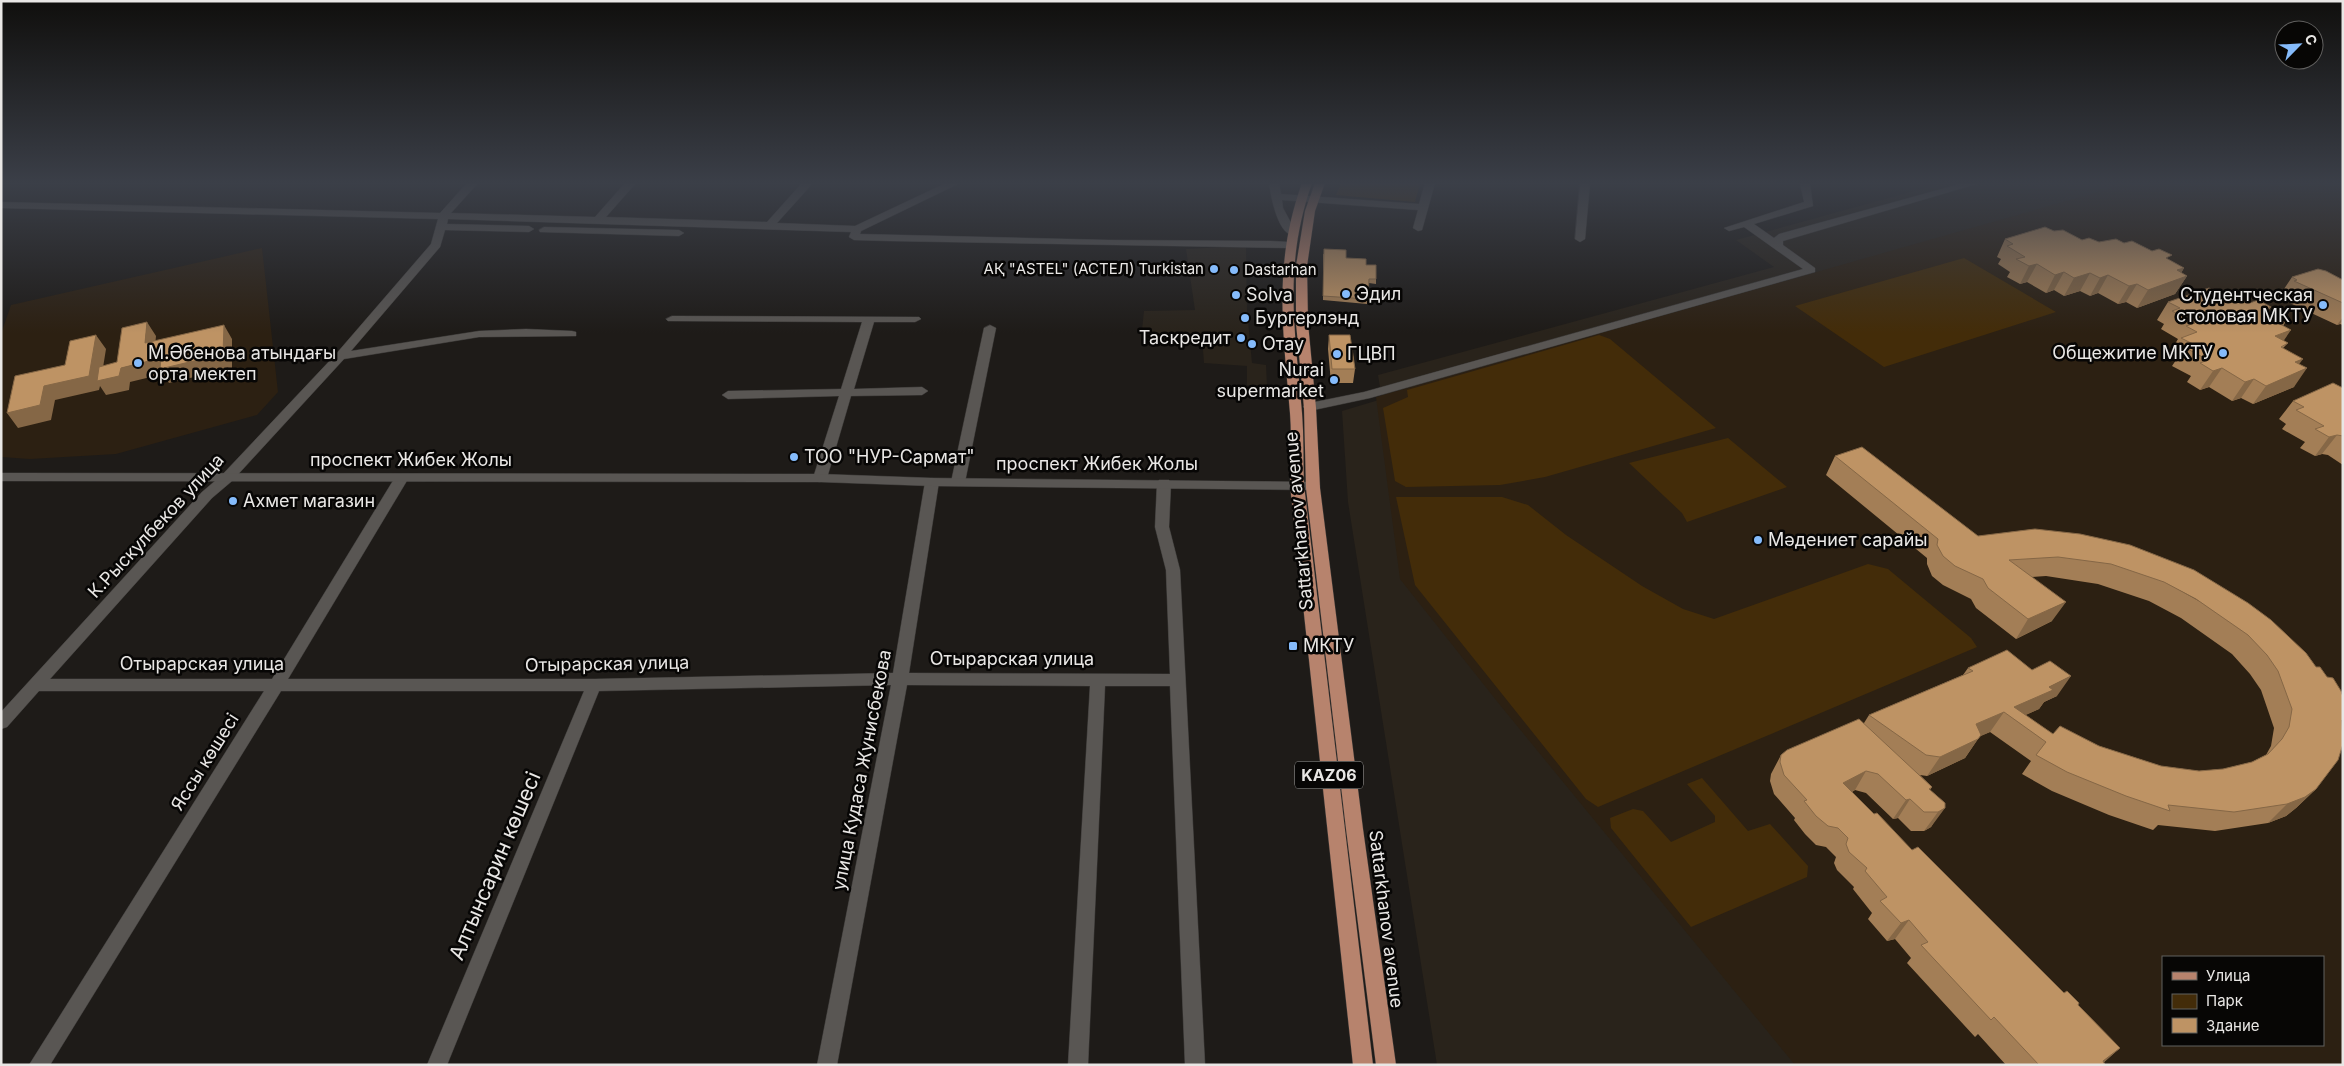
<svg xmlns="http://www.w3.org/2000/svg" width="2344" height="1066" font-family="Inter,sans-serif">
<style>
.built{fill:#29231b;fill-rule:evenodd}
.education{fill:#2c2012;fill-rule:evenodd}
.green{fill:#432c09}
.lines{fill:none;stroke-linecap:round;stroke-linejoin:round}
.minor-casing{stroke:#3a3836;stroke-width:1}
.secondary-casing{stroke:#3a3836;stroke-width:1}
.primary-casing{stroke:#3a3836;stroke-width:1}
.minor{fill:#595653;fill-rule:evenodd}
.secondary{fill:#595653;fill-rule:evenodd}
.primary{fill:#b7836d;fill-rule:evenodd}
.wall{fill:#a37e56}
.shaded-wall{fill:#856746}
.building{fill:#be9364;stroke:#856746}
.poi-dot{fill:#85bbfb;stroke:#070605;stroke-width:2}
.labels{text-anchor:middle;stroke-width:5;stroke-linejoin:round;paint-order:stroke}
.far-poi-label{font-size:15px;fill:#e9e7e5;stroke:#070605;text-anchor:end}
.shield{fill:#070605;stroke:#a5a4a2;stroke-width:1}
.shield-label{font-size:16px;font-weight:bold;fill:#e9e7e5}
.poi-label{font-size:18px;fill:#e9e7e5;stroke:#070605;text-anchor:start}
.street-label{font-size:18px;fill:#e9e7e5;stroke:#070605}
.near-street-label{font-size:21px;fill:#e9e7e5;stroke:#070605}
</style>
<rect width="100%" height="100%" fill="#1e1b18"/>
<path class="built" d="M1943,183H2343V1065H1437L1348,502L1342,411L1382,399L1378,375L1774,267L1736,240ZM2163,957H2323V1045H2163Z
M1246,246L1247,310L1252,363L1266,365L1267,385H1247V366L1204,363L1202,337L1141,339L1144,311L1195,310L1186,249Z"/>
<path class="education" d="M2130,183H2343V1065H1795L1500,705L1400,579L1376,397ZM2163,957H2323V1045H2163Z
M262,248L278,392L257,415L116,454L30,459L1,457V334L11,305Z"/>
<path class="green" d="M1341,183H1420L1415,202L1336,195Z
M1964,258L2056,312L1884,367L1795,306Z
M1599,335L1610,339L1716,428L1545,477L1500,485L1406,487L1395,481L1383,408L1408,397L1407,390Z
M1728,438L1787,487L1687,522L1682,513L1629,463Z
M1396,497H1502L1528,505L1566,535L1642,586L1683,609L1714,619L1868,564L1888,569L1971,638L1977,647L1598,807L1586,799L1415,585Z
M1702,778L1748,831L1770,824L1808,866L1807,877L1691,927L1611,828L1610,818L1633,809L1643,811L1671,842L1715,822V816L1687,784Z"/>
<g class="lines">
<g class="minor-casing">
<path id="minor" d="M467,183H478L451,213L595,217L625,183H636L606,217L767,222L802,183H813L777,223L855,226L946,183H960L861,231L860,234L1109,240L1271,241L1289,242L1294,245L1289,248L890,241L854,240L849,237L851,232L448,219L447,224L529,226L534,229L529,232L445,230L440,247L351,351L479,331L526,329L572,331L576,332V336L479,337L344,359L232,481L212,498L50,679H272L394,479L401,475L408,479L288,679H594L893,673L925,482L932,478L939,482L909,673L1170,674L1166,570L1155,527L1157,483L1159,480H1169L1171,483L1169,527L1180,570L1205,1065H1185L1170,686H1105L1088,1065H1068L1090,686L907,685L837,1065H817L891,685L599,691L447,1065H427L584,691H281L50,1065H29L264,691H39L7,727L1,729V712L202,492L222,475L336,354L431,244L438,219L1,208V202L440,213Z
M1269,183H1279L1281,194L1419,204L1425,183H1435L1422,230L1418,231L1413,228L1418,210L1282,200L1283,208L1296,232L1291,235C1277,230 1271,197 1269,183Z
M1580,183H1590L1585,239L1580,242L1575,239Z
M1800,183H1810L1813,206L1754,224L1774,238L1779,234L1963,183H1980L1783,241V245L1815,268V272L1370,398L1309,411L1303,407L1305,404L1364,392L1803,269L1744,227L1729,231L1724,228L1804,202Z
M544,227L679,230L684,233L679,236L540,232L539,230Z
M672,316L919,317L921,319L915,322H874L854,389L922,387L928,391L922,395L851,396L827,478L820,482L815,481L813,478L839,396L728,399L722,395L728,391L841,389L862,322L668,321L666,319Z
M990,325L996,328L965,482L958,486L951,482L984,328Z"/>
</g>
<g class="secondary-casing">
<path id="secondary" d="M1,473L820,474L932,478L1313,482L1320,486L1313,490L932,486L820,482L1,481Z"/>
</g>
<g class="primary-casing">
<path id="primary" d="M1302,183H1312C1283,265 1295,330 1302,413C1304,437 1303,461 1304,485L1373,1065H1353L1290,485C1290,461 1292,437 1290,413C1283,329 1273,264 1302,183Z
M1315,183H1325L1315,211L1307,266L1308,323L1316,408L1320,488L1363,829L1396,1065H1376L1346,829L1306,488L1304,408L1296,323V266L1305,211Z"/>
</g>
<use href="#minor" class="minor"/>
<use href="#secondary" class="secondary"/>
<use href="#primary" class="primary"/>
</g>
<path class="wall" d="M2054,231L2082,240L2099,242L2124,243L2169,260L2184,268L2181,273L2187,276L2175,294L2137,308L2126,302L2118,304L2098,293L2090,296L2080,291L2064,296L2054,290L2046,293L2027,282L2020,284L2007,277L2010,272L1998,264L2001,259L1997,257L2005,239Z
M1323,254L1346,258L1366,265L1376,279V284L1369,283L1367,304L1323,300Z
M2292,277L2343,280V325L2340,324L2337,325L2281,299L2283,297L2280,295Z
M2221,294L2250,303L2271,307L2267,312L2286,321L2283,326V340L2288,343L2283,348L2299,364L2294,387L2253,404L2241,398L2232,401L2209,387L2200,390L2187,382L2191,376L2172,366L2176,360L2170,356L2176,345L2175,344L2178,339L2161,329L2164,324L2157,320L2168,302Z
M1329,335L1355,369L1353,383H1331L1328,349Z
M2343,388V465L2328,455L2322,454L2315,456L2300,448L2305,442L2282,429L2286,424L2279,419L2293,401Z
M1835,456L1978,536L2080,534L2316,667L2327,677L2343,697V744L2316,789L2296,808L2286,816L2268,823L2215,831L2158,825L2153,830L2109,815L2052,791L2022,774L2031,761L1990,732L1980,736L1965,758L1927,776L1920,775L1932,787L1930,790L1945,803L1931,827L1924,831H1911L1898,818L1893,819L1866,793L1855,790L1852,792L1874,814L2064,993L2078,1005L2120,1048L2104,1062L2105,1065H2006L1978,1034L1975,1037L1907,963L1911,958L1895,939L1887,941L1868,919L1872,913L1853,889L1854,887L1837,870L1834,863L1836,857L1826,847L1816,845L1805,834L1794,820L1795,818L1774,794L1770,781L1771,774L1781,755L1864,723L1869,715L1963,675L1968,668L2057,696L2044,702L2039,709L2025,715L2053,734L2099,746L2161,766L2199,771L2223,769L2252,762L2266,755L2271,746L2274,728L2261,690L2250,674L2232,654L2181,618L2149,601L2098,584L2046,576L2032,577L2052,621L2016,639L1976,608L1971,599L1943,585L1932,576L1927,564V558L1826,475Z"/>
<path class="shaded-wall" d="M2037,264L2027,282L2020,284L2029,266Z
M2184,268L2177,280L2187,276L2175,294L2137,308L2148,290L2177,270Z
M2064,272L2054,290L2046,293L2055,275Z
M2090,273L2080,291L2064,296L2074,278Z
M2108,275L2098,293L2090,296L2100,278Z
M2137,284L2126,302L2118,304L2129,286Z
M2343,317V320L2340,324L2337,325Z
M147,322L156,336L154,357L145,343Z
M224,325L232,339V368L169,383L163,374L130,382L129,390L106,395L100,386L99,390L55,400L51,420L18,428L7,413L44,386L96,335L106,349L101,380L121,368L161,358Z
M2291,330L2278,349L2275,336Z
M2303,359L2291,375L2307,368L2294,387L2253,404L2266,386L2295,362Z
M2222,368L2209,387L2200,390L2213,371Z
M2254,379L2241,398L2232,401L2245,382Z
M2337,435L2322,454L2315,456L2329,437Z
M2066,602L2052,621L2016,639L2028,619Z
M2071,676L2057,696L2044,702L2039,709L2015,720L2014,707L2049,687Z
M2004,712L1990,732L1963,744L1976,724Z
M1978,739L1965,758L1927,776L1940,757Z
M1866,771L1855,790L1831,802L1843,783Z
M2316,789L2296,808L2286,816L2268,823L2287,804Z
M1910,799L1898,818L1893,819L1906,800Z
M1945,808L1931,827L1924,831L1938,812Z
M1909,920L1895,939L1887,941L1901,923Z
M2120,1048L2101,1065L2103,1061Z"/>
<path class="building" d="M2045,227L2054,231L2063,230L2082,240L2089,238L2099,242L2116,239L2124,243L2132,241L2152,251L2159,249L2172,255L2166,258L2184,268L2177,270L2187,276L2148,290L2137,284L2129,286L2108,275L2100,278L2090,273L2074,278L2064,272L2055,275L2037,264L2029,266L2016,259L2025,257L2007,246L2013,244L2005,239Z
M1324,249L1346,250V258L1366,259V265H1376V279H1369L1368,299L1323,296Z
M2318,269L2326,271L2343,280V303L2294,281L2297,280L2292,277Z
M2209,288L2221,294L2228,292L2250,303L2258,300L2271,307L2265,310L2286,321L2280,324L2291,330L2275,336L2288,343L2281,347L2303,359L2295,362L2307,368L2266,386L2254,379L2245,382L2222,368L2213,371L2200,363L2208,360L2184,347L2193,344L2181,338L2197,332L2186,326L2195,323L2172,311L2180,308L2168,302Z
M147,322L145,343L224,325L223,354L160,369L161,358L121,368L119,376L97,381L99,367L117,362L122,328Z
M96,335L89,376L44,386L40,405L7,413L15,376L65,365L70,341Z
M1329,335H1350L1355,369H1332Z
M2333,383L2343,388V436L2337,435L2329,437L2315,429L2324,426L2296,410L2304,407L2293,401Z
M1862,447L1978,536L2035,529L2080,534L2130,545L2194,570L2248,603L2271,620L2306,653L2316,667H2320L2327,677L2333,678L2341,691L2343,697V721L2342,720L2343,744L2338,760L2316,789L2305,797L2287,804L2234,812L2168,805L2170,811L2126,796L2067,772L2036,755L2046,742L2004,712L1976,724L1981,735L1978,739L1940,757L1926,755L1869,715L1973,671L1968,668L2007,650L2032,670L2050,661L2071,676L2049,687L2053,690L2014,707L2053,734L2060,726L2099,746L2161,766L2199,771L2223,769L2252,762L2268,754L2282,739L2289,727L2292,709L2278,671L2267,655L2248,635L2196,599L2164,582L2111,564L2058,557L2009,560L2066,602L2028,619L1988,588L1983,579L1955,566L1943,556L1937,545L1938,539L1835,456Z
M1859,719L1932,787L1929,789L1945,803V808L1938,812H1924L1910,799L1906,800L1878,774L1866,771L1843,783L1874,814L1877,813L1912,850L1918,847L2064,993L2067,991L2079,1003L2078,1005L2120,1048L2103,1061L2105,1065H2039L1994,1017L1991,1020L1921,945L1928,942L1909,920L1901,923L1880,901L1887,897L1865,871L1867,868L1849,852L1846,844L1848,838L1838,828L1828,826L1816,816L1804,801L1807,800L1784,775L1780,762L1781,755L1787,750Z"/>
<linearGradient id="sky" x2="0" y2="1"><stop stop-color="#100f0d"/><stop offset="0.55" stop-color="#3b3f48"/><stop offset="1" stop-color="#3b3f48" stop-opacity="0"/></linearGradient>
<rect width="2344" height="333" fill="url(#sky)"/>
<g class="poi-dot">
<circle cx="1214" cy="269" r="5"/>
<circle cx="1234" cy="270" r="5"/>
<circle cx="1346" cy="294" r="5"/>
<circle cx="1236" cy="295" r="5"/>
<circle cx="2323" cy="305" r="5"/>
<circle cx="1245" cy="318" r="5"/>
<circle cx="1241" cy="338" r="5"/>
<circle cx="1252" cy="344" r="5"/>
<circle cx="2223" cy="353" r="5"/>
<circle cx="1337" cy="354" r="5"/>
<circle cx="138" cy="363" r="5"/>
<circle cx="1334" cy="380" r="5"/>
<circle cx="794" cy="457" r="5"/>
<circle cx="233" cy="501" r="5"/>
<circle cx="1758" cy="540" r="5"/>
<rect x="1288" y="641" width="10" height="10" rx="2.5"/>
</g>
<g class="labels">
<g class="far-poi-label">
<text x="1204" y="274">АҚ "ASTEL" (АСТЕЛ) Turkistan</text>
<text x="1244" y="275" text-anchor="start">Dastarhan</text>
</g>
<rect class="shield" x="1295" y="761.5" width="68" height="27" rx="4"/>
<g class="shield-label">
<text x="1329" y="781">KАZ06</text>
</g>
<g class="poi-label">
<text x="1356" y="300">Эдил</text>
<text x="1246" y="301">Solva</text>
<text x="2313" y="301" text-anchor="end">Студентческая<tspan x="2313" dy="21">столовая МКТУ</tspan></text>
<text x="1255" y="324">Бургерлэнд</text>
<text x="1231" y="344" text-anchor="end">Таскредит</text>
<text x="1262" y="350">Отау</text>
<text x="148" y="359">М.Әбенова атындағы<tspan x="148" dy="21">орта мектеп</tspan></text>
<text x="2213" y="359" text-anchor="end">Общежитие МКТУ</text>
<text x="1347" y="360">ГЦВП</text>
<text x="1324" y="376" text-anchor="end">Nurai<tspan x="1324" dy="21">supermarket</tspan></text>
<text x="804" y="463">ТОО "НУР-Сармат"</text>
<text x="243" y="507">Ахмет магазин</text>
<text x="1768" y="546">Мәдениет сарайы</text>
<text x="1303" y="652">МКТУ</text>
</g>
<g class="street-label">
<text x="411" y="466">проспект Жибек Жолы</text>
<text x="1097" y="470">проспект Жибек Жолы</text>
<text transform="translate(1299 521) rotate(-95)" y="6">Sattarkhanov avenue</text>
<text transform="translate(156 526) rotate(-47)" y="6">К.Рыскулбеков улица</text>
<text x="1012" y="665">Отырарская улица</text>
<text x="202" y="670">Отырарская улица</text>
<text transform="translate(607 664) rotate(-1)" y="6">Отырарская улица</text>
<text transform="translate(205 762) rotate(-58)" y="6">Яссы көшесі</text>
<text transform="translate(862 770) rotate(-79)" y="6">улица Кудаса Жунисбекова</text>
<text transform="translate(1386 919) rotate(83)" y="6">Sattarkhanov avenue</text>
</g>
<g class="near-street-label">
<text transform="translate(495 866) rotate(-67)" y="7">Алтынсарин көшесі</text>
</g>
</g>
<rect width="2344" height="1066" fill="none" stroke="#e9e7e5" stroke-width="5"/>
<rect x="2162" y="956" width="162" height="90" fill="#070605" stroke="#61605f"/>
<rect x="2172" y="972" width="25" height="8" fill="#b7836d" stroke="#61605f"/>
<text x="2206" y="981" font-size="15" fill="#e9e7e5">Улица</text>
<rect x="2172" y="994" width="25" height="15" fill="#432c09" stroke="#61605f"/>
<text x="2206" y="1006" font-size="15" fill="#e9e7e5">Парк</text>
<rect x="2172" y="1018" width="25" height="15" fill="#be9364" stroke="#61605f"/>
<text x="2206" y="1031" font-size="15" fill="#e9e7e5">Здание</text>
<g transform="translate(2299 45) rotate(66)"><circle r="24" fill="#070605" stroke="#61605f"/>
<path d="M0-4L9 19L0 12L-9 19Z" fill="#85bbfb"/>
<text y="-8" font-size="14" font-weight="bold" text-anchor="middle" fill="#e9e7e5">С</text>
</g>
</svg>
